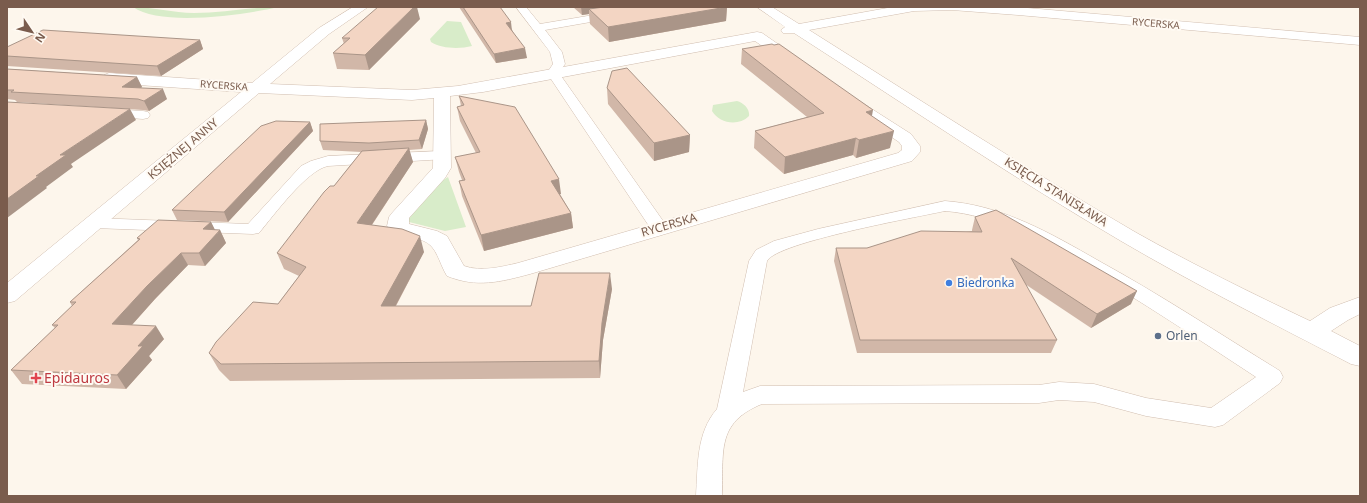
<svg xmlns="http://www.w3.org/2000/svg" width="1367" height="503" font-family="'Noto Sans',sans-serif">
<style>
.green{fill:#d8ecc9}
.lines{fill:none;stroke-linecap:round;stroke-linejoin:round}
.lane-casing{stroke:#d1beb0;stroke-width:1}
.street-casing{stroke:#d1beb0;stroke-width:1}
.lane{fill:#fff;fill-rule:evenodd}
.street{fill:#fff;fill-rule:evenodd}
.wall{fill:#d1b7a8}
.shaded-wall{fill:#aa9588}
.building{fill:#f3d5c3;stroke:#aa9588}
.shop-dot{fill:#3f7fe0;stroke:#fffaf3;stroke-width:1.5}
.service-dot{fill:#5c6f8a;stroke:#fffaf3;stroke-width:1.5}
.health-dot{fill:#e0444e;stroke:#fffaf3;stroke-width:1.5}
.labels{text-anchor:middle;stroke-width:4;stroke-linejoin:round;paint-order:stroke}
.far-street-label{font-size:10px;fill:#7a5c4d;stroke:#fffaf3}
.street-label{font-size:12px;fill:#7a5c4d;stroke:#fffaf3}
.shop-label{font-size:12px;fill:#366cbe;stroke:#fffaf3;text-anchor:start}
.service-label{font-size:12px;fill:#4e5e75;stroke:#fffaf3;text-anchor:start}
.near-health-label{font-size:14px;fill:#be3a42;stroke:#fffaf3;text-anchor:start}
</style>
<rect width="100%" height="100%" fill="#fdf6ec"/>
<path class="green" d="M133,7C154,7 173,13 194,13C222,13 250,7 278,7C245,15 160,27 133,7Z
M447,21L461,22L472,46C460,49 442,49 431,42L430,39Z
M737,101C744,103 750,109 749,116C738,127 719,123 712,111L713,105Z
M448,177L466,227L445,231L409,222L408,218L440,182Z"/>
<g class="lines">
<g class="lane-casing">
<path id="lane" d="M516,7H526L540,24L641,7H664L659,10L545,30L562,52L565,64L559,73L668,228L665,232L659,233L653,232L547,73L553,64L550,52Z
M110,109L143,111L148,112L150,115L148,118L143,119L105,116L103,113L105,110Z
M441,151L446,153L449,156L446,159L328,166C307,170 274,215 259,233L253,234L94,228L88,227L85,223L88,219L94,218L248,224L301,166L311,161L328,156Z
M945,201C1002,205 1050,233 1099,261C1161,295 1220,334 1280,371L1283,377L1280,383L1223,425L1215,427L1146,416L1094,402L1059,400L1039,403L762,404C715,423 724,453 722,496H696C698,466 696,433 717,409L749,261L756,250L774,241L818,229ZM945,211C996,215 1038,241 1081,266C1141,301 1198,339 1256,377L1211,408L1146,398L1094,384L1059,382L1039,385L760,386L743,392L767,261C777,242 918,217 945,211Z"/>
</g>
<g class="street-casing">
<path id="street" d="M353,7H368L329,34L270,84L412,90L458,86L757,32L762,33L798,58L800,61L798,64L793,65L788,64L755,41L483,92L450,96L451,168L445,178L409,218V224L437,231L447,236L464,266C481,272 501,267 518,263L898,153L902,150V146L899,142L841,103L839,100L841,97L847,95L853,97L911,134L920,146V152L912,161L530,274C500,282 477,288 447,276C441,267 438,252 430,245C418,234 398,241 387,226L389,217L392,213L433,168L434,98L412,100L259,93L15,301L7,303V283L241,92L109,83L104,81L101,78L104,75L109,73L252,83L319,28Z
M757,7H772L799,24L893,7H1016L1360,37V45L1018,15L952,10L914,11L809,30C917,98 1025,168 1135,232C1192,264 1251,293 1310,321L1330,308L1360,297V314L1348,320L1331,331L1360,346V366L1351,364C1274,324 1196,285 1121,241C1010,176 903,103 794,33H783L781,30L785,27Z"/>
</g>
<use href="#lane" class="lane"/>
<use href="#street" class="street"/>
</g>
<path class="wall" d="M459,7H500L527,58L496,63Z
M573,7H727L726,21L609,42L590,24L589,14L582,15Z
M420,19L369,70L337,69L333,53L344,44L342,38Z
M200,40L203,49L161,76L7,66V47Z
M742,49L872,116L890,148L856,158L853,155L784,174L754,148L755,131L807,117L741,64Z
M7,69L137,77L142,87L141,88L167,99L149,111L143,110L17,102L15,100L7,99Z
M607,88L690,135L689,152L654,161L608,104Z
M459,96L561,194H560L571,213L573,228L484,251L462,196L459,181L462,180L459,172L455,157L476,153L460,121L457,107L461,106Z
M426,120L428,129L422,149L409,150L413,162L372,225L424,252L396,306H531L612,289L603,340L600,378L230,381L219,370L209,353L278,304L299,276L284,269L277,253L334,186L361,152L323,150L320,141Z
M310,122L313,131L228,222L177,220L172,210Z
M975,217L1131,304L1091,328L1025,284L1057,340L1051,353H857L834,261L836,248H867L972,231V230Z
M211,222L215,230H220L226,243L205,266L188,265L155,299L132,325L164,339L149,356L152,360L126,389L22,384L11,370L55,328L52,325L72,306L70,302L138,240L137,238Z"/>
<path class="shaded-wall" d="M414,7H417L420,19L369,70L365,55Z
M581,7H632L589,9V14L582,15Z
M727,7L726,21L609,42L608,27Z
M511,22L512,31L506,23Z
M200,40L203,49L161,76L157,66Z
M525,48L527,58L496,63L494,54Z
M137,77L142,87L127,97L122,87Z
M163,89L167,99L149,111L144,101Z
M130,109L136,120L71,164L73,167L46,187L47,188L7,218V199L36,176L60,155Z
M873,110L870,127L866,112Z
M426,120L428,129L422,149L419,140Z
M310,122L313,131L228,222L224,212Z
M894,131L890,148L856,158L859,140Z
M690,135L689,152L654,161V143Z
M856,138L853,155L784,174L785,157Z
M409,148L413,162L363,238L357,223Z
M559,179L561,194L553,196L551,181Z
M571,213L573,228L484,251L481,235Z
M211,222L217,234L220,230L226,243L205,266L199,253L203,229Z
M420,236L424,252L387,322L381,306Z
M181,253L188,265L155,299L121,337L112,324L147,286Z
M610,273L612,289L603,340L600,378L599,361L602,323Z
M1137,291L1131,304L1091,328L1097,314Z
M156,326L164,339L149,356L152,360L126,389L117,375L138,346Z"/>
<path class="building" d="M378,7H414L365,55L333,53L350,38H342Z
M463,7H500L511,22L506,23L525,48L494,54Z
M604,7H727L608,27L589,9Z
M43,30L200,40L157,66L7,56V47Z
M772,44L774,45L779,44L873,110L866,112L894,131L859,140L856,138L785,157L755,131L824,113L742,49Z
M627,68L690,135L654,143L607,88L612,71Z
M7,69L137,77L122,87L163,89L144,101L138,99L11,92L14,90H7Z
M459,96L515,107L559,179L551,181L571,213L481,235L459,181L465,180L455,157L480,152L457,107L464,105Z
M7,102L130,109L60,155H66L36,176H39L7,199Z
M426,120L419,140L369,143L320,141V124Z
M276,121L310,122L224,212L172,210L261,126Z
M409,148L357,223L402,229L420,236L381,306H531L539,273H610L602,323L599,361L221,364L209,353L216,342L253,302L278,304L306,267L277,253L324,192L330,186H334L362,151Z
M996,210L1137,291L1097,314L1011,258L1057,340H860L836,248H867L921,231L982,232L975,217Z
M158,220L211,222L203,229L220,230L199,253H181L147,286L112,324L156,326L138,346H143L117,375L11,370L58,325H52L76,302H70L140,239L137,238Z"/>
<circle class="shop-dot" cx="949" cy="283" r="4"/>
<circle class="service-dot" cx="1158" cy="336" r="4"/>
<path class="health-dot" d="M34 372h4v4h4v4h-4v4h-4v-4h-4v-4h4z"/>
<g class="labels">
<g class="far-street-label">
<text transform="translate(1156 23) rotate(5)" y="4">RYCERSKA</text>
<text transform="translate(224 85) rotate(4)" y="4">RYCERSKA</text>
</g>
<g class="street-label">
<text transform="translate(183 149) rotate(-40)" y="4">KSIĘŻNEJ ANNY</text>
<text transform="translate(1056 192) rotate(32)" y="4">KSIĘCIA STANISŁAWA</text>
<text transform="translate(669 225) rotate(-16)" y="4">RYCERSKA</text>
</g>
<g class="shop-label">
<text x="957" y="287">Biedronka</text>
</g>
<g class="service-label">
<text x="1166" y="340">Orlen</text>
</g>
<g class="near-health-label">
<text x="44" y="383">Epidauros</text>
</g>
</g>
<rect width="1367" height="503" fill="none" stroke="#7a5c4d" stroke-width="16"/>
<g transform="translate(32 32) rotate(125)" stroke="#fffaf3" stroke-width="3" paint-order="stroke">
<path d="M0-3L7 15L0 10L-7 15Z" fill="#7a5c4d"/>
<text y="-6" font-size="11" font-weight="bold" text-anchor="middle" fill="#7a5c4d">N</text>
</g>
</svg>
